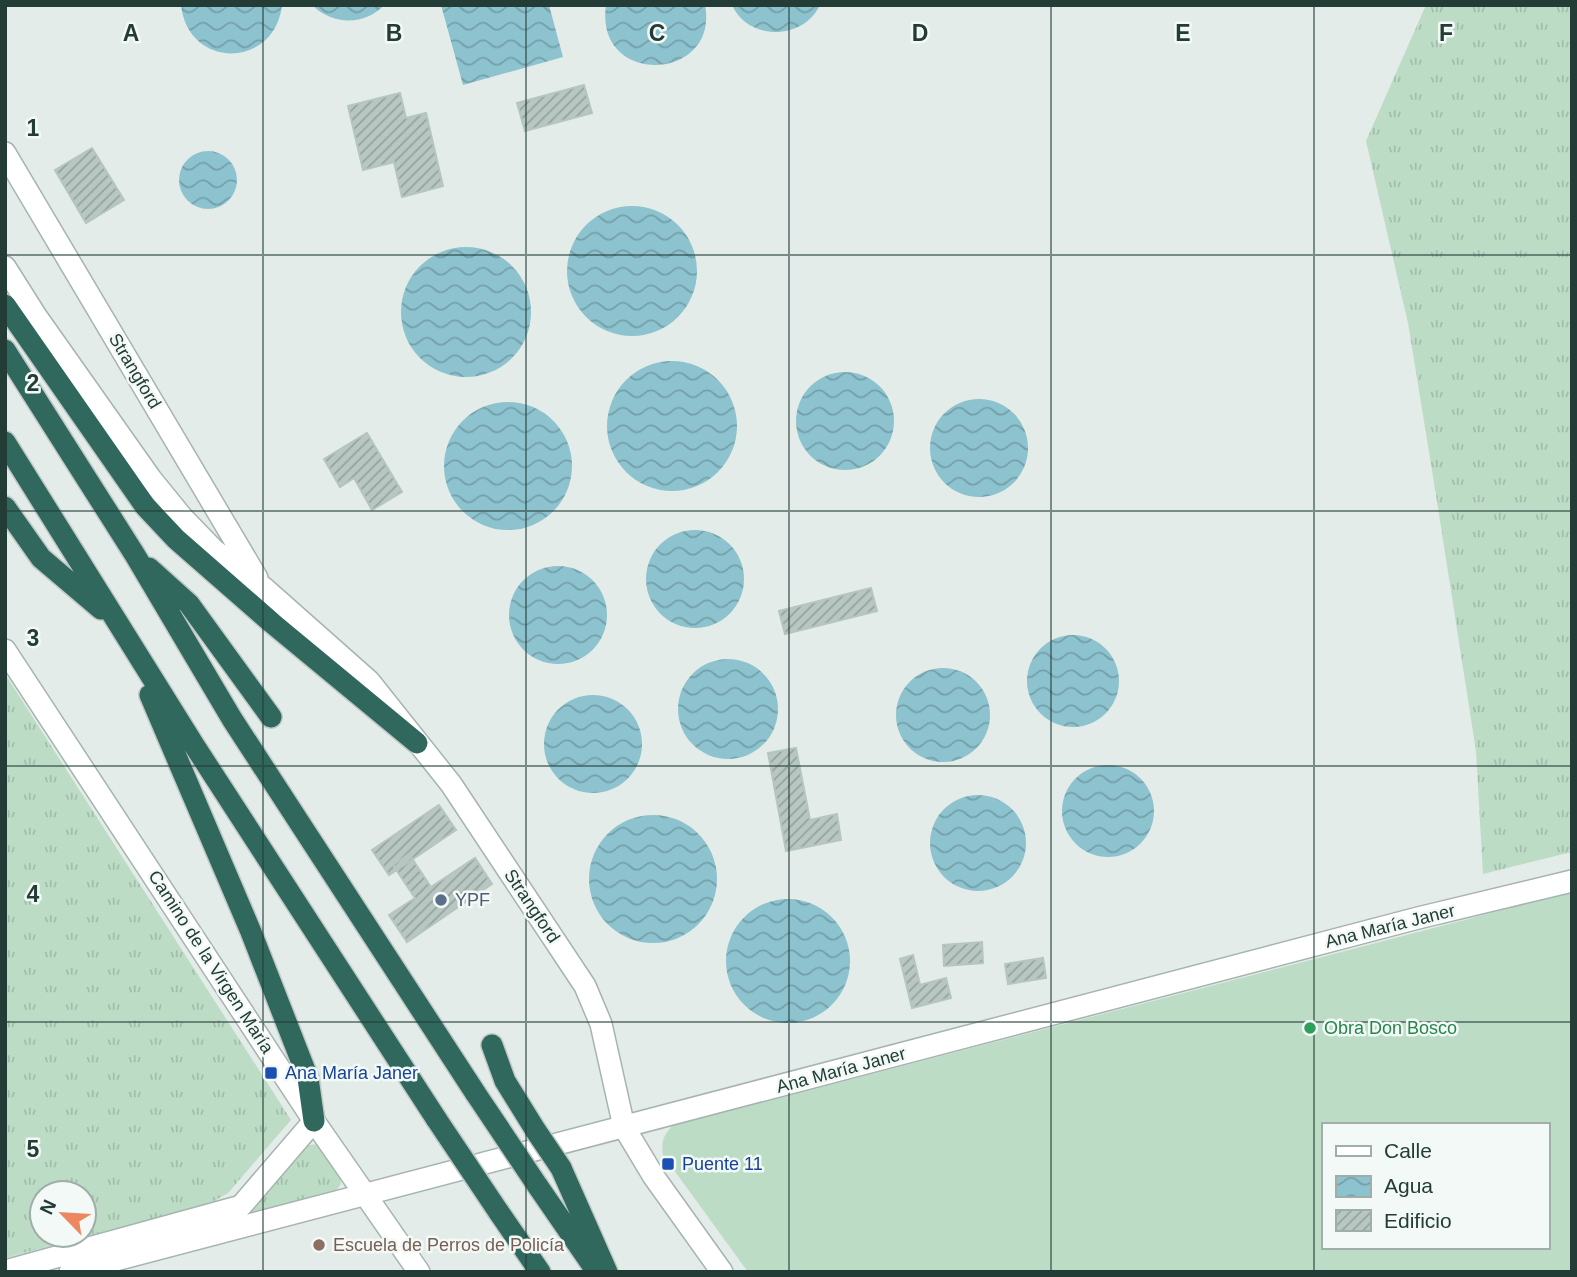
<svg xmlns="http://www.w3.org/2000/svg" width="1577" height="1277" font-family="Arial,sans-serif">
<style>
.grass{fill:url(#grass-tufts);fill-rule:evenodd}
.pitch{fill:#bddcc6;fill-rule:evenodd}
.water{fill:url(#water-waves)}
.building{fill:url(#building-hatch);stroke:#b5c5bf;stroke-width:2}
.lines{fill:none;stroke-linecap:round;stroke-linejoin:round}
.minor-casing{stroke:#a6b4af;stroke-width:24}
.highway-casing{stroke:#c1c9c7;stroke-width:24}
.minor{stroke:#fff;stroke-width:21}
.highway{stroke:#30685e;stroke-width:21}
.highway-bridge-casing{stroke:#c1c9c7;stroke-width:24;stroke-linecap:butt}
.highway-bridge{stroke:#30685e;stroke-width:21}
.grid{fill:none;stroke:#233d36;stroke-width:2;stroke-opacity:0.55}
.service-dot{fill:#5c6f8a;stroke:#f3f9f6;stroke-width:2.5}
.leisure-dot{fill:#2e9e5b;stroke:#f3f9f6;stroke-width:2.5}
.transit-dot{fill:#1a4fb4;stroke:#f3f9f6;stroke-width:2.5}
.education-dot{fill:#8d6e63;stroke:#f3f9f6;stroke-width:2.5}
.labels{text-anchor:middle;stroke-width:5;stroke-linejoin:round;paint-order:stroke}
.street-label{font-size:18px;fill:#233d36;stroke:#f3f9f6}
.service-label{font-size:18px;fill:#4e5e75;stroke:#f3f9f6;text-anchor:start}
.leisure-label{font-size:18px;fill:#27864d;stroke:#f3f9f6;text-anchor:start}
.transit-label{font-size:18px;fill:#164399;stroke:#f3f9f6;text-anchor:start}
.education-label{font-size:18px;fill:#785e54;stroke:#f3f9f6;text-anchor:start}
.grid-label{font-size:23px;text-anchor:middle;font-weight:bold;fill:#233d36;stroke:#f3f9f6;stroke-width:5;stroke-linejoin:round;paint-order:stroke}
</style>
<defs>
<pattern id="grass-tufts" width="24" height="20" patternUnits="userSpaceOnUse" patternTransform="scale(1.75)"><rect width="24" height="20" fill="#bddcc6"/><path d="M3 7l-1-3M5 7V3M7 7l1-3M15 17l-1-3M17 17v-4M19 17l1-3" fill="none" stroke="#a2beab"/></pattern>
<pattern id="water-waves" width="16" height="10" patternUnits="userSpaceOnUse" patternTransform="scale(1.75)"><rect width="16" height="10" fill="#8dc3cf"/><path d="M0 5q4-4 8 0t8 0" fill="none" stroke="#73a0a9"/></pattern>
<pattern id="building-hatch" width="6" height="6" patternUnits="userSpaceOnUse" patternTransform="scale(1.75)"><rect width="6" height="6" fill="#b8c7c1"/><path d="M-1 1l2-2M0 6l6-6M5 7l2-2" fill="none" stroke="#95a39e"/></pattern>
</defs>
<rect width="100%" height="100%" fill="#e3ece8"/>
<path class="grass" d="M1426,5H1572V852L1483,874L1476,751L1436,495L1408,323L1366,141Z
M5,674L291,1120L228,1193L211,1203L5,1258ZM42,1193H84V1235H42Z
M322,1144L340,1173L341,1184L335,1192L235,1219L254,1204L308,1145Z"/>
<path class="pitch" d="M1572,892V1272H748L663,1155C661,1142 663,1136 672,1126ZM1323,1125H1547V1247H1323Z"/>
<path class="water" d="M181,5H282C275,69 188,70 181,5Z
M312,5H384C365,26 332,25 312,5Z
M441,5H549L563,57L463,85Z
M606,5H705C720,82 594,88 606,5Z
M732,5H820C803,41 748,41 732,5Z
M179 180a29 29 0 1 1 58 0a29 29 0 1 1-58 0Z
M567 271a65 65 0 1 1 130 0a65 65 0 1 1-130 0Z
M401 312a65 65 0 1 1 130 0a65 65 0 1 1-130 0Z
M607 426a65 65 0 1 1 130 0a65 65 0 1 1-130 0Z
M796 421a49 49 0 1 1 98 0a49 49 0 1 1-98 0Z
M930 448a49 49 0 1 1 98 0a49 49 0 1 1-98 0Z
M444 466a64 64 0 1 1 128 0a64 64 0 1 1-128 0Z
M646 579a49 49 0 1 1 98 0a49 49 0 1 1-98 0Z
M509 615a49 49 0 1 1 98 0a49 49 0 1 1-98 0Z
M1027 681a46 46 0 1 1 92 0a46 46 0 1 1-92 0Z
M678 709a50 50 0 1 1 100 0a50 50 0 1 1-100 0Z
M896 715a47 47 0 1 1 94 0a47 47 0 1 1-94 0Z
M544 744a49 49 0 1 1 98 0a49 49 0 1 1-98 0Z
M1062 811a46 46 0 1 1 92 0a46 46 0 1 1-92 0Z
M930 843a48 48 0 1 1 96 0a48 48 0 1 1-96 0Z
M589 879a64 64 0 1 1 128 0a64 64 0 1 1-128 0Z
M726 961a62 62 0 1 1 124 0a62 62 0 1 1-124 0Z"/>
<path class="building" d="M584,85L592,113L525,131L517,103Z
M400,93L406,118L426,113L443,186L402,197L394,162L363,170L348,106Z
M92,148L124,200L86,223L55,170Z
M367,433L402,492L372,510L354,478L340,487L324,459Z
M871,588L877,611L785,634L779,611Z
M796,748L810,820L837,814L841,840L786,851L768,753Z
M439,805L456,830L389,875L372,850Z
M409,854L431,887L475,858L492,884L407,942L389,915L415,898L393,865Z
M982,942L983,963L944,966L943,945Z
M913,955L920,985L946,978L951,998L912,1008L900,959Z
M1043,958L1046,978L1008,984L1005,964Z"/>
<g class="lines">
<g class="minor-casing">
<path id="minor" d="M5,153L257,578
M5,267L36,316L151,479L182,517L214,550L264,588L369,681L451,784L585,986L601,1024L624,1127L654,1177L722,1272
M5,650L314,1121L419,1272
M5,1271L241,1206L314,1121
M70,1272L1418,918L1572,881"/>
</g>
<g class="highway-casing">
<path id="highway" d="M5,305L145,506L176,539L272,623L417,743
M5,350L135,555L232,719L476,1094
M5,442L194,745L437,1120
M5,507L41,558L101,609
M149,568L189,604L271,717
M150,695L251,932L308,1078L314,1121
M492,1045L505,1081L536,1131
M561,1168L607,1272
M537,1185L597,1272
M498,1211L540,1272"/>
</g>
<use href="#minor" class="minor"/>
<use href="#highway" class="highway"/>
<g class="highway-bridge-casing">
<path id="highway-bridge" d="M476,1094L537,1185
M437,1120L498,1211
M536,1131L561,1168"/>
</g>
<use href="#highway-bridge" class="highway-bridge"/>
</g>
<path class="grid" d="M263,5V1272M526,5V1272M789,5V1272M1051,5V1272M1314,5V1272M5,255H1572M5,511H1572M5,766H1572M5,1022H1572"/>
<circle class="service-dot" cx="441" cy="900" r="7"/>
<circle class="leisure-dot" cx="1310" cy="1028" r="7"/>
<g class="transit-dot">
<rect x="264" y="1066" width="14" height="14" rx="3.5"/>
<rect x="661" y="1157" width="14" height="14" rx="3.5"/>
</g>
<circle class="education-dot" cx="319" cy="1245" r="7"/>
<g class="labels">
<g class="street-label">
<text transform="translate(135 371) rotate(59)" y="6">Strangford</text>
<text transform="translate(532 906) rotate(56)" y="6">Strangford</text>
<text transform="translate(1390 926) rotate(-14)" y="6">Ana María Janer</text>
<text transform="translate(211 962) rotate(57)" y="6">Camino de la Virgen María</text>
<text transform="translate(841 1070) rotate(-15)" y="6">Ana María Janer</text>
</g>
<g class="service-label">
<text x="455" y="906">YPF</text>
</g>
<g class="leisure-label">
<text x="1324" y="1034">Obra Don Bosco</text>
</g>
<g class="transit-label">
<text x="285" y="1079">Ana María Janer</text>
<text x="682" y="1170">Puente 11</text>
</g>
<g class="education-label">
<text x="333" y="1251">Escuela de Perros de Policía</text>
</g>
</g>
<g class="grid-label">
<text x="131" y="41">A</text>
<text x="394" y="41">B</text>
<text x="657" y="41">C</text>
<text x="920" y="41">D</text>
<text x="1183" y="41">E</text>
<text x="1446" y="41">F</text>
<text x="33" y="136">1</text>
<text x="33" y="391">2</text>
<text x="33" y="646">3</text>
<text x="33" y="902">4</text>
<text x="33" y="1157">5</text>
</g>
<rect width="1577" height="1277" fill="none" stroke="#233d36" stroke-width="14"/>
<rect x="1322" y="1123" width="228" height="126" fill="#f3f9f6" stroke="#a0aea9" stroke-width="2"/>
<rect x="1336" y="1146" width="35" height="10" fill="#ffffff" stroke="#a0aea9" stroke-width="2"/>
<text x="1384" y="1158" font-size="21" fill="#233d36">Calle</text>
<rect x="1336" y="1176" width="35" height="21" fill="url(#water-waves)" stroke="#a0aea9" stroke-width="2"/>
<text x="1384" y="1193" font-size="21" fill="#233d36">Agua</text>
<rect x="1336" y="1210" width="35" height="21" fill="url(#building-hatch)" stroke="#a0aea9" stroke-width="2"/>
<text x="1384" y="1228" font-size="21" fill="#233d36">Edificio</text>
<g transform="translate(63 1214) rotate(295)"><circle r="33" fill="#f3f9f6" stroke="#a0aea9" stroke-width="2"/>
<path d="M0-5L12 26L0 18L-12 26Z" fill="#ec8761"/>
<text y="-10" font-size="19" font-weight="bold" text-anchor="middle" fill="#233d36">N</text>
</g>
</svg>
